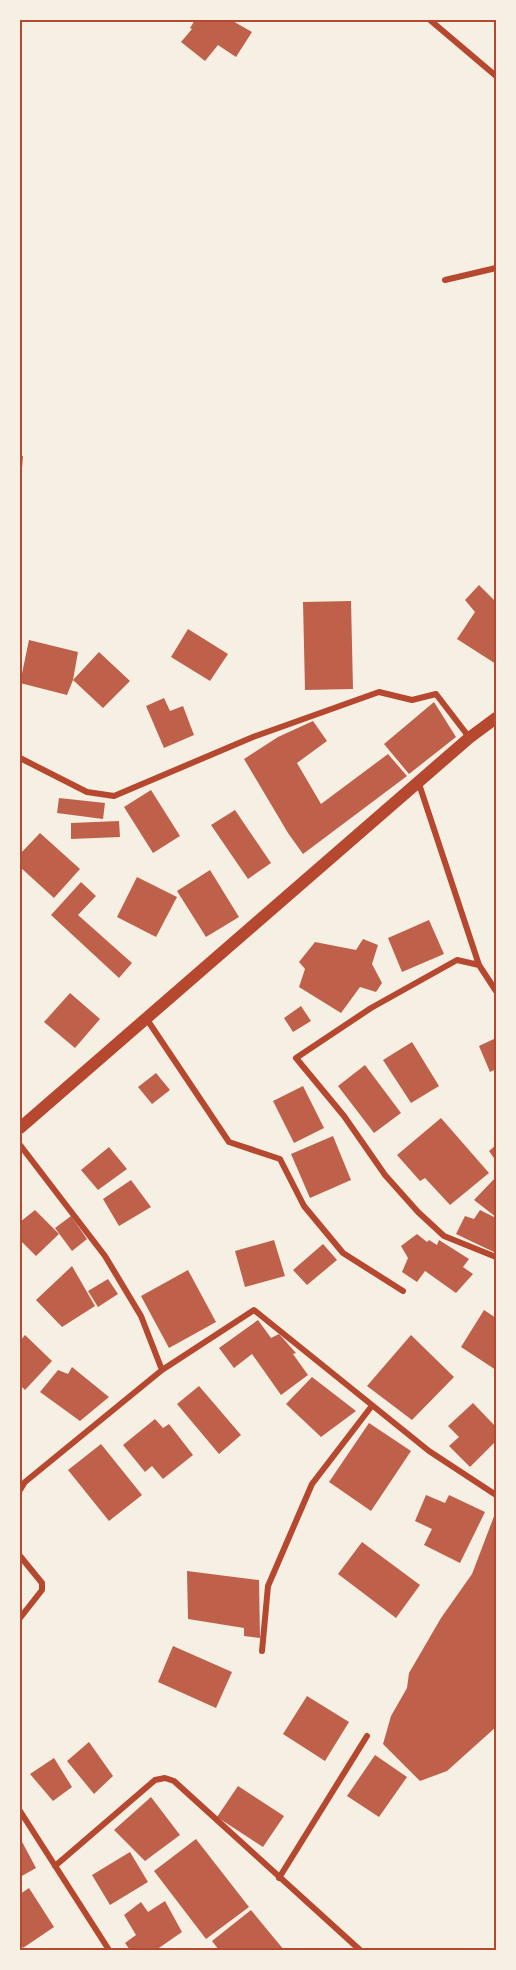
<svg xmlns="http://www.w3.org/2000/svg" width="516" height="1970" font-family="Ubuntu,sans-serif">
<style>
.building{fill:#bf614a}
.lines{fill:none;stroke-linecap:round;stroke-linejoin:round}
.minor{stroke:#b5482f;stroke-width:6}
.secondary{stroke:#b5482f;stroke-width:12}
.neatline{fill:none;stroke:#b5482f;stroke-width:2}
</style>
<rect width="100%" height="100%" fill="#f6efe4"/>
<path class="building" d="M195,20H231L252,32L236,57L218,45L205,61L181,42L192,29L190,28Z
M20,456H23L21,482H20Z
M479,585L496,602V664L457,639L475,612L465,600Z
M351,601L353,689L305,690L303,602Z
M188,629L228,654L210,681L171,657Z
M29,640L78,652L73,680L67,695L20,683Z
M99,652L130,681L103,708L73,680Z
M164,698L170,711L183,706L194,735L164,748L146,706Z
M434,702L456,737L409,774L384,744Z
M313,721L327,741L297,763L321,804L388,754L407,776L303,854L288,833L244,759L278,737Z
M151,790L180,836L153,853L124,807Z
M59,798L105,803L103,819L57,813Z
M235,810L271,863L248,879L211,825Z
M119,821L120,837L71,839V823Z
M40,833L80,869L54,898L20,867V854Z
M210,870L239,917L206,937L177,891Z
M137,877L177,897L156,937L117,917Z
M81,882L96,896L78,915L132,963L119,978L51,915Z
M429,920L444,954L402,972L388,938Z
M363,939L378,945L372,964L382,983L376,992L360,987L341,1013L299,987L305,969L299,962L315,942L356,950Z
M70,993L100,1019L75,1048L44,1022Z
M301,1006L311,1021L293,1032L284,1018Z
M496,1038V1069L490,1072L479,1046Z
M412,1042L439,1086L411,1103L383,1060Z
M365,1065L401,1113L374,1133L338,1086Z
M156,1073L170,1090L152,1104L138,1087Z
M303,1086L324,1128L294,1143L273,1101Z
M441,1118L489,1173L450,1205L425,1178L420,1181L397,1155Z
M333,1136L351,1180L310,1198L291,1154Z
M496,1145V1161L489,1151Z
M109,1147L127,1169L98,1190L81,1170Z
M496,1177V1217L474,1200Z
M131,1180L151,1207L119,1226L103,1199Z
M35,1210L59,1234L36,1256L21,1241L20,1242V1222Z
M480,1210L494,1217L496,1223V1253L456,1234L465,1216L474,1219Z
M71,1216L87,1239L72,1251L55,1228Z
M417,1234L427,1242L429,1240L437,1245L439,1240L469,1259L463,1267L473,1274L456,1293L425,1271L417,1282L402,1272L408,1258L401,1246Z
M274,1240L285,1276L245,1287L235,1251Z
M323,1244L337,1260L307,1285L293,1270Z
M72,1266L95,1306L62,1327L36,1300Z
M188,1270L216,1322L169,1348L141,1296Z
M108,1279L118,1294L98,1307L88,1291Z
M484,1310L496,1318V1370L461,1347Z
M258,1320L271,1338L279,1334L296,1353L293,1354L308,1375L281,1395L252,1354L234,1368L219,1348Z
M25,1335L52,1361L25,1390L20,1385V1341Z
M411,1335L454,1377L412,1420L367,1386Z
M72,1367L109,1397L80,1421L40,1392L58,1370L68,1374Z
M312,1377L356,1411L321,1437L286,1404Z
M199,1386L241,1435L219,1454L177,1404Z
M473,1403L496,1427V1441L470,1467L449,1446L459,1437L448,1426Z
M155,1419L163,1428L169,1424L193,1455L163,1479L152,1466L145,1472L123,1445Z
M369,1423L411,1451L371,1511L329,1482Z
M101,1444L142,1495L109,1521L68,1470Z
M426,1495L445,1503L449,1495L485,1512L460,1563L424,1545L432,1529L415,1521Z
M496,1511V1727L447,1771L420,1781L383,1744L391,1716L407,1688L409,1673L441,1618L472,1574Z
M362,1542L420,1585L396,1618L338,1574Z
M187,1571L259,1580L260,1638L244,1636V1628L188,1619Z
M173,1646L232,1672L216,1708L158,1682Z
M307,1696L349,1722L325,1761L283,1734Z
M89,1742L113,1776L94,1794L67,1761Z
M375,1755L407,1777L379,1817L347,1796Z
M54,1758L72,1787L53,1801L30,1774Z
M238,1786L284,1816L263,1847L217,1817Z
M151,1797L180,1835L145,1861L114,1830Z
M20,1838L36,1868L20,1877Z
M196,1839L249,1907L206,1939L154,1871Z
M130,1852L148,1882L110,1905L92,1875Z
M29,1888L54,1927L23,1948L20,1943V1894Z
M165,1901L182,1932L156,1950H130L125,1943L136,1935L124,1915L141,1902L148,1912Z
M251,1910L284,1950H219L212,1941Z"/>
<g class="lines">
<path class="minor" d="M430,20L496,76
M445,280L496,268
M20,758L87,792L114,796L253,737L379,692L412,700L436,694L469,737
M419,784L479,965L496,991
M479,965L457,960L371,1008L296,1058L344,1116L385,1175L418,1212L444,1236L496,1257
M146,1018L229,1142L280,1159L304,1206L343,1253L403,1291
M20,1145L105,1256L141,1316L162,1370
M20,1490L25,1482L162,1370L254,1310L429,1451L496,1495
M20,1556L42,1583V1590L20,1618
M262,1651L268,1586L312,1484L371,1407
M20,1811L109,1950
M55,1866L155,1780L165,1778L174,1781L360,1950
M279,1878L367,1736"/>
<path class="secondary" d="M20,1128L469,738L496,718"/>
</g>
<rect width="516" height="1970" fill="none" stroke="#f6efe4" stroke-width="42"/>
<rect x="21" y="21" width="474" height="1928" class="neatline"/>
</svg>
